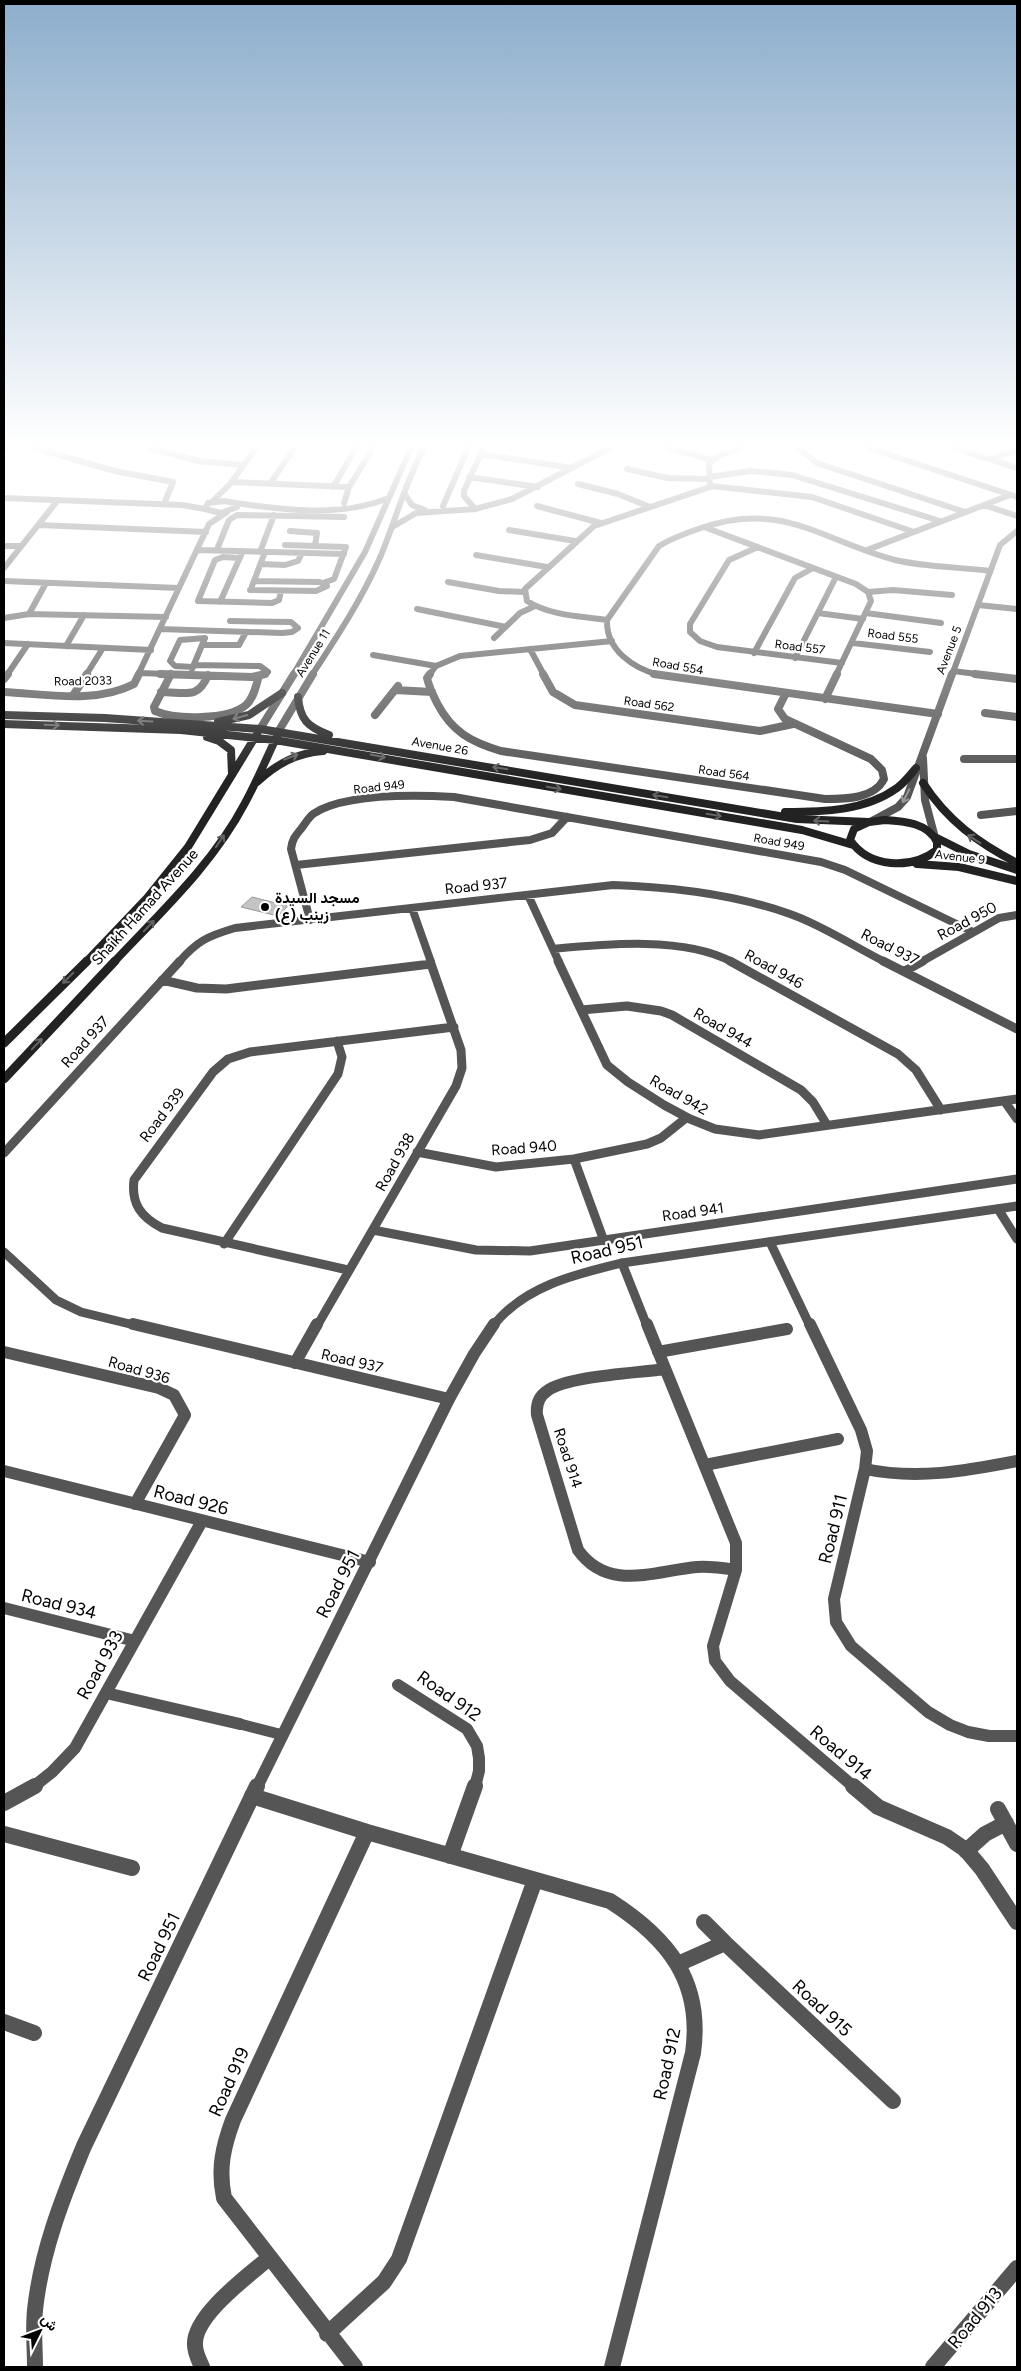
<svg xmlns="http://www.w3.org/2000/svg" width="1021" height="2371" font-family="Figtree,Vazirmatn,sans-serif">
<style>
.building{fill:#c4c4c4;stroke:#999}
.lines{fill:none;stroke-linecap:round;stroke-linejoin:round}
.pedestrian{stroke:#555;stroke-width:11}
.minor-far4{stroke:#555;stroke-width:6}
.minor-far3{stroke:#555;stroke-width:8}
.minor-far2{stroke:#555;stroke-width:9}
.minor-far1{stroke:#555;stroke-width:12}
.minor{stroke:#555;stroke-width:16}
.tertiary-far4{stroke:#555;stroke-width:6}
.tertiary-far3{stroke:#555;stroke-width:8}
.tertiary-far2{stroke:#555;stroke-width:9}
.tertiary-far1{stroke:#555;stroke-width:12}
.tertiary{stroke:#555;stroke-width:16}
.secondary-far1{stroke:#222;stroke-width:8}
.secondary{stroke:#222;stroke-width:9}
.oneway{stroke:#646464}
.oneway2{stroke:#999}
.poi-dot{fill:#000;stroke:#fff;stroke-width:2}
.labels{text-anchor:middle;stroke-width:4.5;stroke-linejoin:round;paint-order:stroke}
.far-street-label{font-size:12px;fill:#000;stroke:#fff}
.street-label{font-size:15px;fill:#000;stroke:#fff}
.poi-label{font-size:15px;font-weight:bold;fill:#000;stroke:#fff;text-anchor:start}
.near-street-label{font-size:18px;fill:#000;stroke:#fff}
</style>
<rect width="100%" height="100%" fill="#fff"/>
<path class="building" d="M252,897L288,906L278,916L241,907Z"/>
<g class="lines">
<path class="pedestrian" d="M240,1724L283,1735"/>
<path class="minor-far4" d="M34,448L115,471L173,482L164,504
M150,448L199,461L242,465
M668,448L712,460
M798,448L817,463L965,512
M869,448L1017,497
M954,448L1017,468
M4,449L6,448
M480,454L572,468
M991,459L1017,450
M627,469L668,478L710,479
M469,477L538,487
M709,477L751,471L792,475L940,521
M231,482L349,487L373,448
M270,484L294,448
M578,484L618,494L650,507
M711,486L812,497L914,532
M333,487L356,448
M404,493L412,505L425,510
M212,502L230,484L256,448
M344,503L349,487
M984,505L1017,516
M443,506L468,448
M537,506L601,523
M475,509L464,496V491L483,449
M39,525L206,532
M394,526L416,513L475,509L512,499L610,448
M704,527L856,584L868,592L871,601L836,675
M509,530L575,541
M290,531L317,533L315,545
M285,545L346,547L334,579L323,583
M4,546H21
M218,547L229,520L237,515L344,517
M758,547L729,560L690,624V632L700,641L717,647L842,663
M197,550L344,554
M867,550L1010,495
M260,552L274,515
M476,555L547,567
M239,558L223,557L215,560L198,601L272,603L279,600L281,591
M261,564L285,565L298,561L302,553
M4,568L58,500
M4,581L179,588
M448,582L499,591L524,592
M252,586L265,552
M250,590L316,591L327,586L320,582L254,581
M868,592L893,590L952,595
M220,602L242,553
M978,605L1017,609
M417,609L506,627
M818,613L863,619
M866,613L941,623
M29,614L46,583
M4,618L29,614L166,617
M607,620C580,616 551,616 527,601L525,589L594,526L710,487L709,463L720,455L741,448
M160,629L282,633L292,632L298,628L291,622L230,621
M494,638L520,613L535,606
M4,643L151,650
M853,643L930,652
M202,645H239L246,632
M66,646L84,615
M530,649L544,675
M754,653L795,578L813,568
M373,655L436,666
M795,658L836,577
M194,665L260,666L268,672L264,675
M193,667L175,666L170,661L180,640L205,638
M192,669L205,638
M953,671L985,675
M140,673L195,675
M7,675L28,644
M86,675L103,648
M138,675L209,524L227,512
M429,675L436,666L460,656L612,641
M659,675C633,668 606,650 607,620L659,546C672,538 686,533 701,528C782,500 821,540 895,560C924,567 960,567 990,571"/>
<path class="minor-far3" d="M160,674L252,677L265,674
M171,674L154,707L155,711C176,720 228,720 246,705C254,698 256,685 259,676
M430,674L427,678C429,687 433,695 437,703C452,732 471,742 501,751L825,799C845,799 874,799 884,779L882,770L871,759L785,719L778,709L786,693
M543,674L553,692L575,705L760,731L793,724
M654,674L938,714
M975,674L1017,679
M4,679L8,674
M395,690L432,692
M4,692C46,694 96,704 134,684L139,674
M161,692C185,692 198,700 208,675
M74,694L87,674
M825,699L837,674
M985,713L1017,717
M375,715L398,686
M964,759H1017
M981,815L1017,811
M296,865L530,840L552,833L567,817
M528,895L559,962
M412,908L431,962
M310,920L291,849C292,840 295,836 301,829C305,824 308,818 313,814C344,793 417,795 454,797L821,862L845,870L973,932
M553,949C605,944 685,936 732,962
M179,962C197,941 208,936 235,928L613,885C672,887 734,894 790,914C820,924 855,947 885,962
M921,962L999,918L1017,915"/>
<path class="minor-far2" d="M558,961L607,1065L628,1082L664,1105L690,1119L715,1129L759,1135L1017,1099
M730,961L898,1054L916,1070L941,1110
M883,961L1017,1029
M905,971L923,961
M162,980L197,988L226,989L431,964
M581,1010L627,1006L661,1011L672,1015L801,1090L813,1102L827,1125
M1005,1102L1017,1119
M417,1152L496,1167L574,1159L647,1144L661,1138L686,1118
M4,1153L180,961
M574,1159L604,1241
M998,1209L1017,1239
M373,1230L476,1250L530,1251L1017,1179
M770,1242L810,1326
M224,1244L338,1074L342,1057L337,1041
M4,1252L56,1300L81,1312L138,1326
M622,1263L647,1326
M348,1270L162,1228C141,1217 131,1204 134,1180L213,1072L228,1059L250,1052L454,1027
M317,1326L456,1086L462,1068L461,1050L430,961"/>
<path class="minor-far1" d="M133,1324L449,1399
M647,1324L736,1543V1570L713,1646L715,1661L730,1681L854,1787
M810,1324L861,1430L867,1451L865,1469L834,1599L836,1622L851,1646L928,1712L950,1725L968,1732L989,1736H1017
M4,1352L159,1388L174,1395L185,1415L135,1504
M658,1352L787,1329
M295,1363L317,1324
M665,1369C638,1373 566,1376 547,1391C538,1397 536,1405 537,1415L578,1550C608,1592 654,1571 697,1567C710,1566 723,1568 736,1570
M705,1465L838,1439
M865,1469C917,1480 965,1471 1017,1461
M4,1471L370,1562
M4,1608L135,1641
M398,1685L467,1729L477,1746L479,1758V1771L475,1787
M106,1693L240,1724
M33,1787L52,1772L75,1748L202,1521"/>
<path class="minor" d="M853,1786L878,1807L947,1837L966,1850L982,1869L1017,1922
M252,1796L367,1832L610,1901C668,1938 703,1981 693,2053L612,2367
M4,1803L35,1786
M998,1809L1017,1844
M4,1834L132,1868
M966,1851L985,1834L1006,1823
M450,1856L475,1786
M704,1922L725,1943
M678,1964L725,1943L893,2101
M4,2022L34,2033
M327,2334L384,2282L399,2259L535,1880
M202,2367C199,2360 195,2353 195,2345C193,2316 248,2276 269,2258
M355,2367L224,2198C218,2169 223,2147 233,2120L367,1832
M933,2367L1017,2268"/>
<path class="tertiary-far4" d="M4,498L182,505L205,509
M224,501L236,503L237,507L221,513L205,509L208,503Z
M236,503C284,510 340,517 386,499
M293,675L365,552L411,448
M312,675C336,638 360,602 378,562C395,524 404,484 424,448
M952,675L1000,545L1017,531"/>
<path class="tertiary-far3" d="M260,729L294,674
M278,732L313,674
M923,758L925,800L934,834
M872,821L898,807L907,797L952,674"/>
<path class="tertiary-far2" d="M493,1326C524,1286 576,1274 622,1263L1017,1206"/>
<path class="tertiary-far1" d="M257,1787L449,1399L474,1354L494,1324"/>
<path class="tertiary" d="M35,2367C35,2348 33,2329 35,2310C41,2253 62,2199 84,2146L257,1786"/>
<path class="secondary-far1" d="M298,697C300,720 308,727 329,735
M4,715L105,718L260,729L797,819L869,822
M218,722L249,715L282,693
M4,724L181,730L275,740L802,830L853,845
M207,737L219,741L231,750L232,774
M257,782C277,764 296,753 323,751
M923,783C947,820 978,843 1017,863
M785,812C823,812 865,811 897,788C905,782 910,775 916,768
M885,820C904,821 928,823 937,842V850C911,870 869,868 850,840L854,829L869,822Z
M937,838L969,854L1017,870
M917,864L959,867L1017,881
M86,962L147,898L188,847L257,734
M114,962C161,912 213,864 245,803C257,781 267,757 278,734"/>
<path class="secondary" d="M4,1043L87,961
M4,1079L115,961"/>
</g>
<defs><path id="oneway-shaft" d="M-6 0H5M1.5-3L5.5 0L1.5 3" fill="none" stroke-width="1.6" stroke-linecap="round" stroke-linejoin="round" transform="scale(1.25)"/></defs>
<g class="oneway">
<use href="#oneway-shaft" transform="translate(240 717) rotate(164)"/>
<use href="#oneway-shaft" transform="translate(145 721) rotate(-177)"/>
<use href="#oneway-shaft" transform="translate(52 725) rotate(2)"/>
<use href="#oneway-shaft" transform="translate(378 756) rotate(11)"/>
<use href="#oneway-shaft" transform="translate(291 757) rotate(-21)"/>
<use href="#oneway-shaft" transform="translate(500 768) rotate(-170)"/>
<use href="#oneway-shaft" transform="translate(554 788) rotate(10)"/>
<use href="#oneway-shaft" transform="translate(660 796) rotate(-170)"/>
<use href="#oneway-shaft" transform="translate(714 815) rotate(10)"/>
<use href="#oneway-shaft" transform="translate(821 821) rotate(-177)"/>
<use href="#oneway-shaft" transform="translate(974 839) rotate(-147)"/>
<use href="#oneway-shaft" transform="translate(220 841) rotate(-56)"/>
<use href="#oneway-shaft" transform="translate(149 926) rotate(-46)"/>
<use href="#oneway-shaft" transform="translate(68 978) rotate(135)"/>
<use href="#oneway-shaft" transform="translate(37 1044) rotate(-46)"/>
</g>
<use class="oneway2" href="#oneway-shaft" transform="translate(906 796) rotate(117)"/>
<linearGradient id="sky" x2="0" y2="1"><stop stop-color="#8cadcc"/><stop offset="0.57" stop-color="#fff"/><stop offset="1" stop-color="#fff" stop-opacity="0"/></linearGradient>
<rect width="1021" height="780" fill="url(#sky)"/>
<circle class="poi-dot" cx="265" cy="907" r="5"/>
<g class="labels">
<g class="far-street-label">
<text transform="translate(893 636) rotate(7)" y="4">Road 555</text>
<text transform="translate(800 647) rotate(7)" y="4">Road 557</text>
<text transform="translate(949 650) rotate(-69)" y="4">Avenue 5</text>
<text transform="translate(313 653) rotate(-58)" y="4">Avenue 11</text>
<text transform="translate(678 666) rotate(10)" y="4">Road 554</text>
<text transform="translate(83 681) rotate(-1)" y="4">Road 2033</text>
<text transform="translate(649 704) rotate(8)" y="4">Road 562</text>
<text transform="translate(440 746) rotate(10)" y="4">Avenue 26</text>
<text transform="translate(724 773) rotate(8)" y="4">Road 564</text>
<text transform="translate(379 787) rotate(-6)" y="4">Road 949</text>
<text transform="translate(779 842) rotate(10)" y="4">Road 949</text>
<text transform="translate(960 857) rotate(7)" y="4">Avenue 9</text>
</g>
<g class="street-label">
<text transform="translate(476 886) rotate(-6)" y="5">Road 937</text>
<text transform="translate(145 907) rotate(-48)" y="5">Shaikh Hamad Avenue</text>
<text transform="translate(967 921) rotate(-28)" y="5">Road 950</text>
<text transform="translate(890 947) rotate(27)" y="5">Road 937</text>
<text transform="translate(774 969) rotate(29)" y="5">Road 946</text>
<text transform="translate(723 1028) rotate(30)" y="5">Road 944</text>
<text transform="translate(85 1042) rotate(-48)" y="5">Road 937</text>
<text transform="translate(679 1095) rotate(30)" y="5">Road 942</text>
<text transform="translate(162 1115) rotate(-53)" y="5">Road 939</text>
<text transform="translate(524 1148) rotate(-4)" y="5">Road 940</text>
<text transform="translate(395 1162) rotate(-61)" y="5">Road 938</text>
<text transform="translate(693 1212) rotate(-8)" y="5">Road 941</text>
<text transform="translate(352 1361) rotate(13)" y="5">Road 937</text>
<text transform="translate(139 1370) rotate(16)" y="5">Road 936</text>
<text transform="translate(568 1458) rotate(72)" y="5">Road 914</text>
</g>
<g class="poi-label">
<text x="275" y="903">مسجد السيدة<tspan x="275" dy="17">زينب (ع)</tspan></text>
</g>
<g class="near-street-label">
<text transform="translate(607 1250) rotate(-13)" y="6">Road 951</text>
<text transform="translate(191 1500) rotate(14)" y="6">Road 926</text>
<text transform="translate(833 1529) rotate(-76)" y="6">Road 911</text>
<text transform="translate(338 1584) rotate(-63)" y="6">Road 951</text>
<text transform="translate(59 1604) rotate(14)" y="6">Road 934</text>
<text transform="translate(100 1665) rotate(-61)" y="6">Road 933</text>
<text transform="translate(449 1696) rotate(35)" y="6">Road 912</text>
<text transform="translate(841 1753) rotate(40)" y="6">Road 914</text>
<text transform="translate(159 1947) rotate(-64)" y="6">Road 951</text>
<text transform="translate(822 2008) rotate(43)" y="6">Road 915</text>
<text transform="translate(667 2064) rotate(-78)" y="6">Road 912</text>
<text transform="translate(229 2082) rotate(-66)" y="6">Road 919</text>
<text transform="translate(975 2318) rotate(-50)" y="6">Road 913</text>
</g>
</g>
<rect width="1021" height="2371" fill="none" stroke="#000000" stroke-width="10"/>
<g transform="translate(40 2331) rotate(48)" stroke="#ffffff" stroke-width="4" paint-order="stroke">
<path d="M0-4L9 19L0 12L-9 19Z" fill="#000000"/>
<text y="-8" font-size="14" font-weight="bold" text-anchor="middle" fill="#000000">ش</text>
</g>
</svg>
